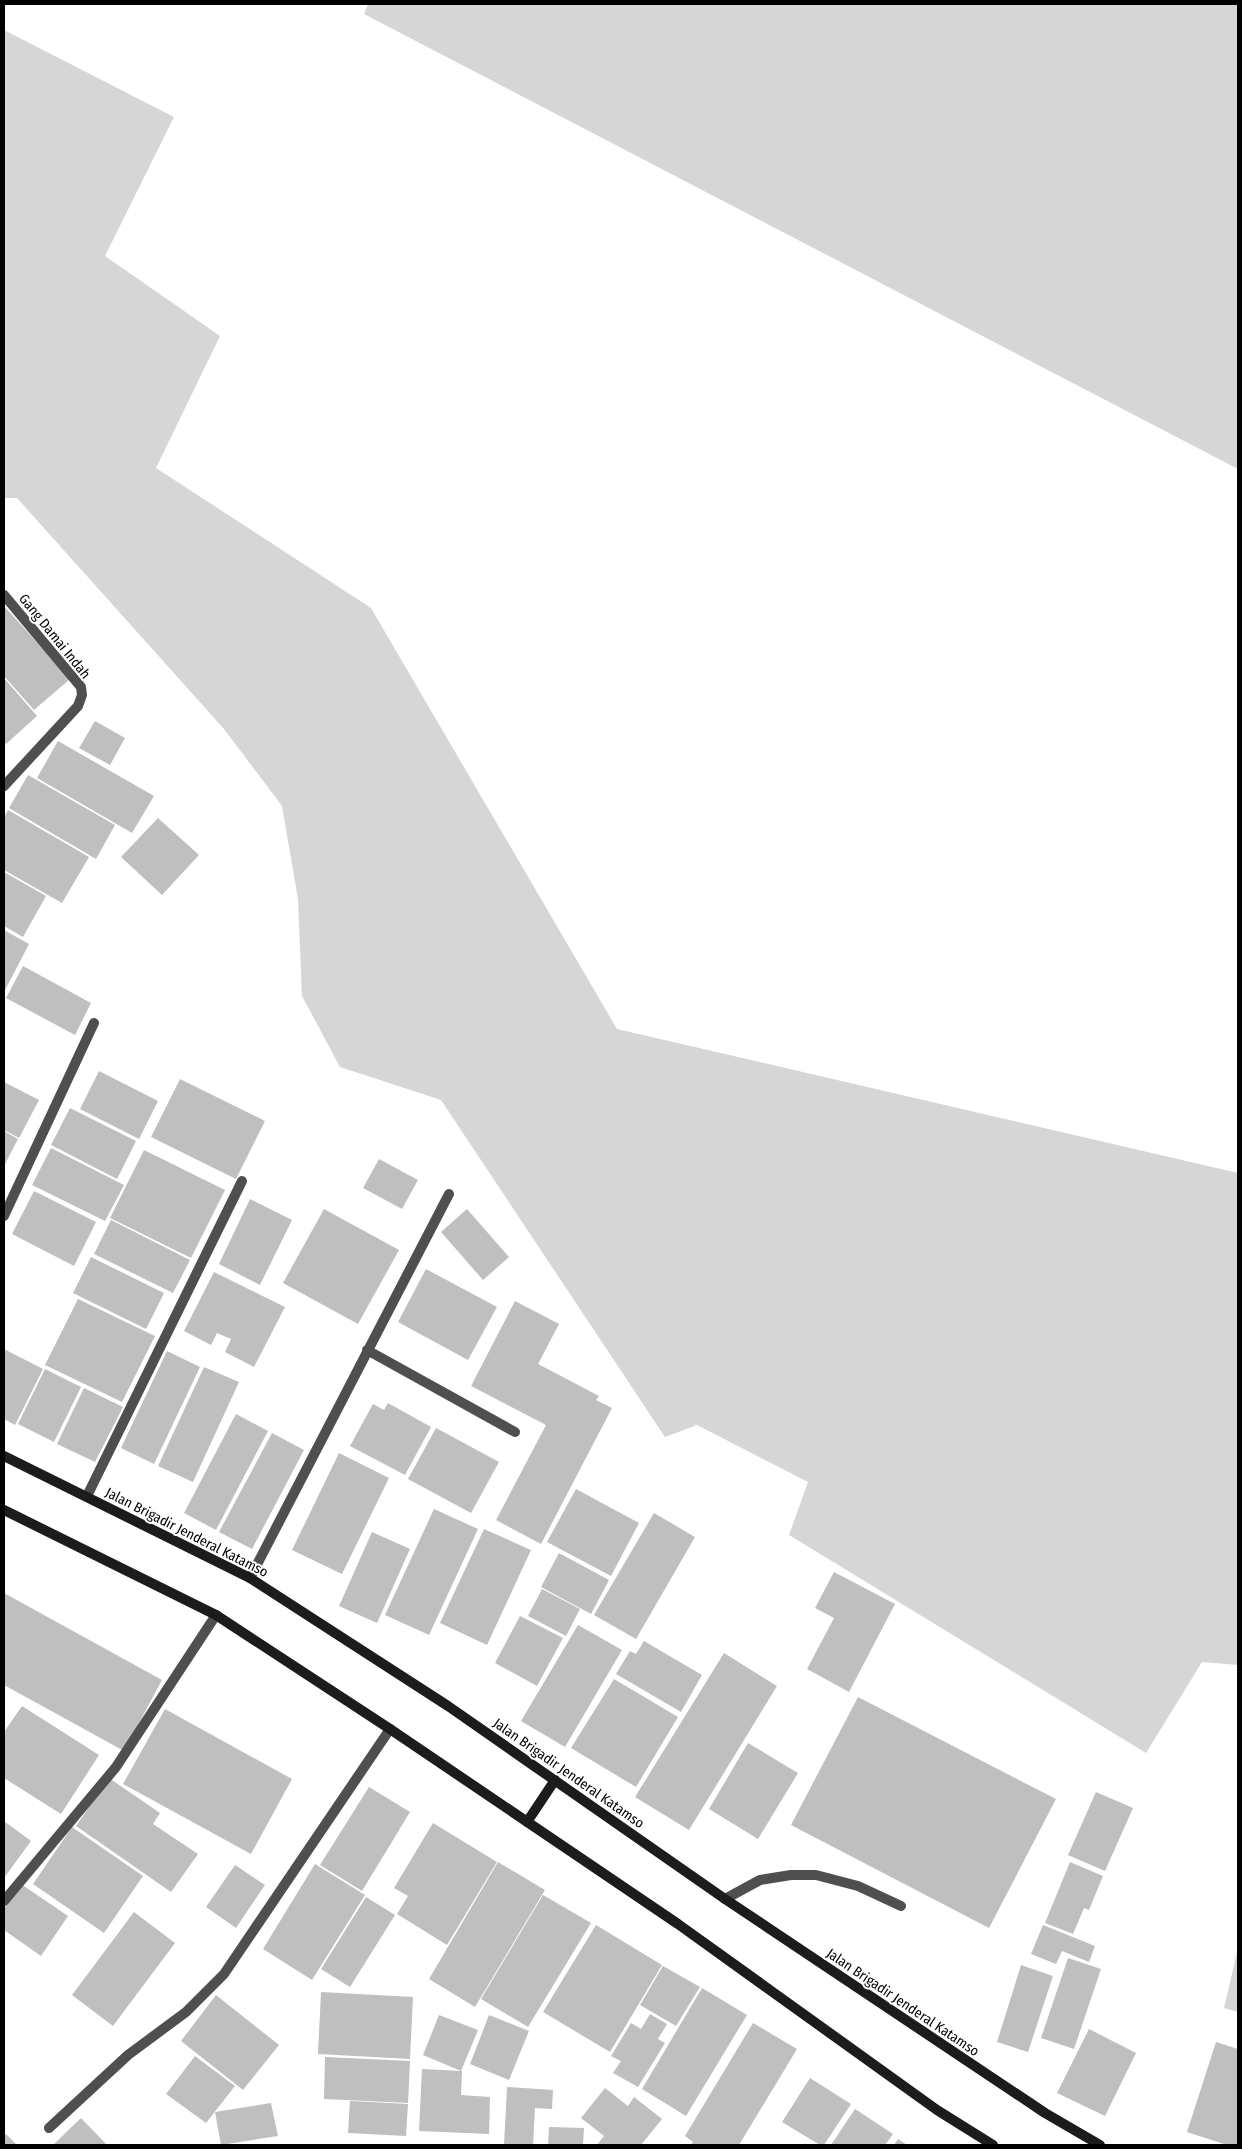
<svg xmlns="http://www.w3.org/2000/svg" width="1242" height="2149" font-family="'Fira Sans Condensed',sans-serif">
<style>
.green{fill:#d6d6d6}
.building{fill:#bfbfbf}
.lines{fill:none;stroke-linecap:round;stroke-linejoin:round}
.lane{stroke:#4f4f4f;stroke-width:10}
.street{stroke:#4f4f4f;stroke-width:10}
.secondary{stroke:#1c1c1c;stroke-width:10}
.labels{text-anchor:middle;stroke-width:4;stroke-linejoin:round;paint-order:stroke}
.street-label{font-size:14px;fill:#000;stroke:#fff}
</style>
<rect width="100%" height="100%" fill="#fff"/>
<path class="green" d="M368,4H1238V469L364,14Z
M4,30L174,117L105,256L220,336L156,468L371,608L617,1029L1238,1173V1665L1202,1662L1146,1753L789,1535L808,1482L697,1425L665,1437L441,1100L340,1067L302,996L298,899L282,806L224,729L17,498H4Z
M1238,1948V2012L1224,2008Z"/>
<path class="building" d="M4,606L70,679L34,710L4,676Z
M4,678L37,716L6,744L4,742Z
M95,721L125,738L110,765L79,748Z
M58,741L154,796L132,833L37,778Z
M28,775L115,825L96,859L9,808Z
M8,810L89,857L62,903L4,870V818Z
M158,818L199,855L162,895L121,857Z
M4,872L46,896L23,937L4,926Z
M4,930L29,944L4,992Z
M23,966L91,1003L75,1035L6,998Z
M99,1071L158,1101L139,1139L80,1109Z
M180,1079L265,1121L236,1179L151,1137Z
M4,1082L39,1100L19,1138L4,1130Z
M70,1108L136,1141L117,1179L51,1145Z
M4,1131L18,1139L4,1166Z
M51,1148L124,1185L105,1221L32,1185Z
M144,1150L225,1190L191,1258L110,1218Z
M379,1159L418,1180L402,1209L363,1188Z
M34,1191L96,1222L74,1266L12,1234Z
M250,1199L292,1220L260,1285L219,1264Z
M324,1209L399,1250L358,1324L283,1283Z
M467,1209L509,1257L483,1280L441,1232Z
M111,1220L190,1260L173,1293L94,1254Z
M91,1257L164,1293L146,1329L73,1293Z
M426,1269L497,1307L468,1360L398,1322Z
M214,1272L285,1307L254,1367L225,1352L231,1339L217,1333L211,1345L184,1331Z
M78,1299L155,1336L122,1402L45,1365Z
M515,1301L559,1324L538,1364L599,1396L596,1400L612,1408L541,1544L496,1520L546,1425L471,1386Z
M4,1349L43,1369L15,1425L4,1419Z
M167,1351L200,1367L154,1464L121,1448Z
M204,1367L239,1382L193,1482L158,1466Z
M45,1369L81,1387L54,1442L18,1424Z
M84,1388L123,1407L95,1462L57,1444Z
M388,1403L431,1427L405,1475L350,1446L373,1404L384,1410Z
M236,1414L268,1431L216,1530L184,1513Z
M436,1428L499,1462L471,1513L408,1479Z
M272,1433L304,1450L252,1549L219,1532Z
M339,1453L389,1478L342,1574L292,1550Z
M576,1489L639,1523L611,1576L547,1542Z
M434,1509L478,1529L429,1635L385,1615Z
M654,1513L695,1537L636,1639L594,1615Z
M484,1529L531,1550L487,1645L440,1623Z
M372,1532L410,1549L377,1623L339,1606Z
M559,1553L609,1580L591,1614L541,1587Z
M834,1572L895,1604L849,1692L807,1669L834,1618L815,1608Z
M542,1589L580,1609L566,1636L528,1616Z
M4,1593L162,1680L124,1751L4,1685Z
M520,1616L563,1638L537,1686L495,1663Z
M578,1625L622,1650L565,1747L521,1721Z
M644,1641L702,1675L681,1712L616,1674L630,1651L636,1654Z
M724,1653L777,1686L689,1830L635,1797Z
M614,1679L678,1717L636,1787L571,1748Z
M858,1697L1056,1799L989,1928L791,1825Z
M22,1706L99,1755L61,1814L4,1778V1732Z
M165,1709L292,1779L251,1854L123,1784Z
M748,1743L798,1773L758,1839L709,1809Z
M109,1778L160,1813L153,1824L198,1854L171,1892L76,1826Z
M369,1787L410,1812L362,1891L320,1865Z
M1096,1792L1133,1808L1105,1871L1068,1855Z
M4,1821L31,1841L4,1878Z
M433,1823L497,1862L447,1945L397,1914L408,1896L394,1888Z
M72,1827L143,1876L104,1933L33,1884Z
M498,1862L545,1890L475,2007L429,1979Z
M1070,1862L1103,1876L1089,1910L1084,1908L1073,1934L1045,1923Z
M315,1864L365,1895L312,1980L263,1949Z
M235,1865L265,1885L236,1928L206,1907Z
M21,1884L68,1916L41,1956L4,1930V1909Z
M543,1895L591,1923L528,2027L481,1999Z
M366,1897L395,1915L350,1987L321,1969Z
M134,1912L175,1943L113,2026L72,1995Z
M596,1925L662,1965L610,2052L543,2012Z
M1043,1925L1095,1946L1089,1962L1062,1951L1056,1964L1031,1954Z
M1068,1958L1101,1969L1074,2049L1041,2038Z
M1021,1965L1053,1976L1028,2052L997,2042Z
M663,1966L700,1987L676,2026L640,2005Z
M702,1988L747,2015L686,2116L642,2089Z
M321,1992L413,1997L410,2059L318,2054Z
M216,1995L279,2045L243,2090L181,2041Z
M650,2014L667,2024L658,2039L665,2043L638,2087L613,2073L621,2061L611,2056L631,2023L641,2029Z
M439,2015L478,2030L461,2071L423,2055Z
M489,2015L529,2031L509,2080L470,2064Z
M753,2023L797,2049L739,2145H691L693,2142L685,2136Z
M1089,2029L1136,2053L1105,2116L1057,2093Z
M1216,2042L1238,2049V2145H1227L1187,2132Z
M195,2056L235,2086L206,2123L166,2094Z
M325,2057L410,2061L408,2103L324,2099Z
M422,2069L462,2071L461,2095L490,2097L489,2134L419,2131Z
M810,2078L851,2104L824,2145H820L782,2122Z
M507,2087L553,2090L552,2109L535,2108L533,2145H504Z
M605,2088L628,2106L634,2097L662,2119L641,2145H597L604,2136L581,2118Z
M350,2101L408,2104L406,2136L348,2133Z
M271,2103L278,2136L221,2145L215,2112Z
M855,2109L893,2134L885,2145H831Z
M81,2118L107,2145H53Z
M549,2127L584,2128L583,2145H548Z
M6,2134L17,2145H4V2136Z
M898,2139L907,2145H894Z"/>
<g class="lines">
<path class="lane" d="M725,1899L760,1880L791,1875H816L858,1886L901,1906"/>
<path class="street" d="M4,595L81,687L82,695L78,706L4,786
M4,1216L94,1023
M367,1350L515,1432
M87,1496L242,1181
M250,1578L449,1194
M4,1901L116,1767L216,1615
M49,2128L128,2055L186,2012L224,1974L390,1729"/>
<path class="secondary" d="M4,1456L250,1578L448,1706L725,1899L1045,2113L1100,2145
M4,1510L216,1615L390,1729L678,1924L937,2110L993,2145
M527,1822L555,1780"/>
</g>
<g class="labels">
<g class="street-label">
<text transform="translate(55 636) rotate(51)" y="5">Gang Damai Indah</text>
<text transform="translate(187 1532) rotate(27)" y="5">Jalan Brigadir Jenderal Katamso</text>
<text transform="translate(569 1773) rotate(35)" y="5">Jalan Brigadir Jenderal Katamso</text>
<text transform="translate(903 2002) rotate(34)" y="5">Jalan Brigadir Jenderal Katamso</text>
</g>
</g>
<rect width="1242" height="2149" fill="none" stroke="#000000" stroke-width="10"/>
</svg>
